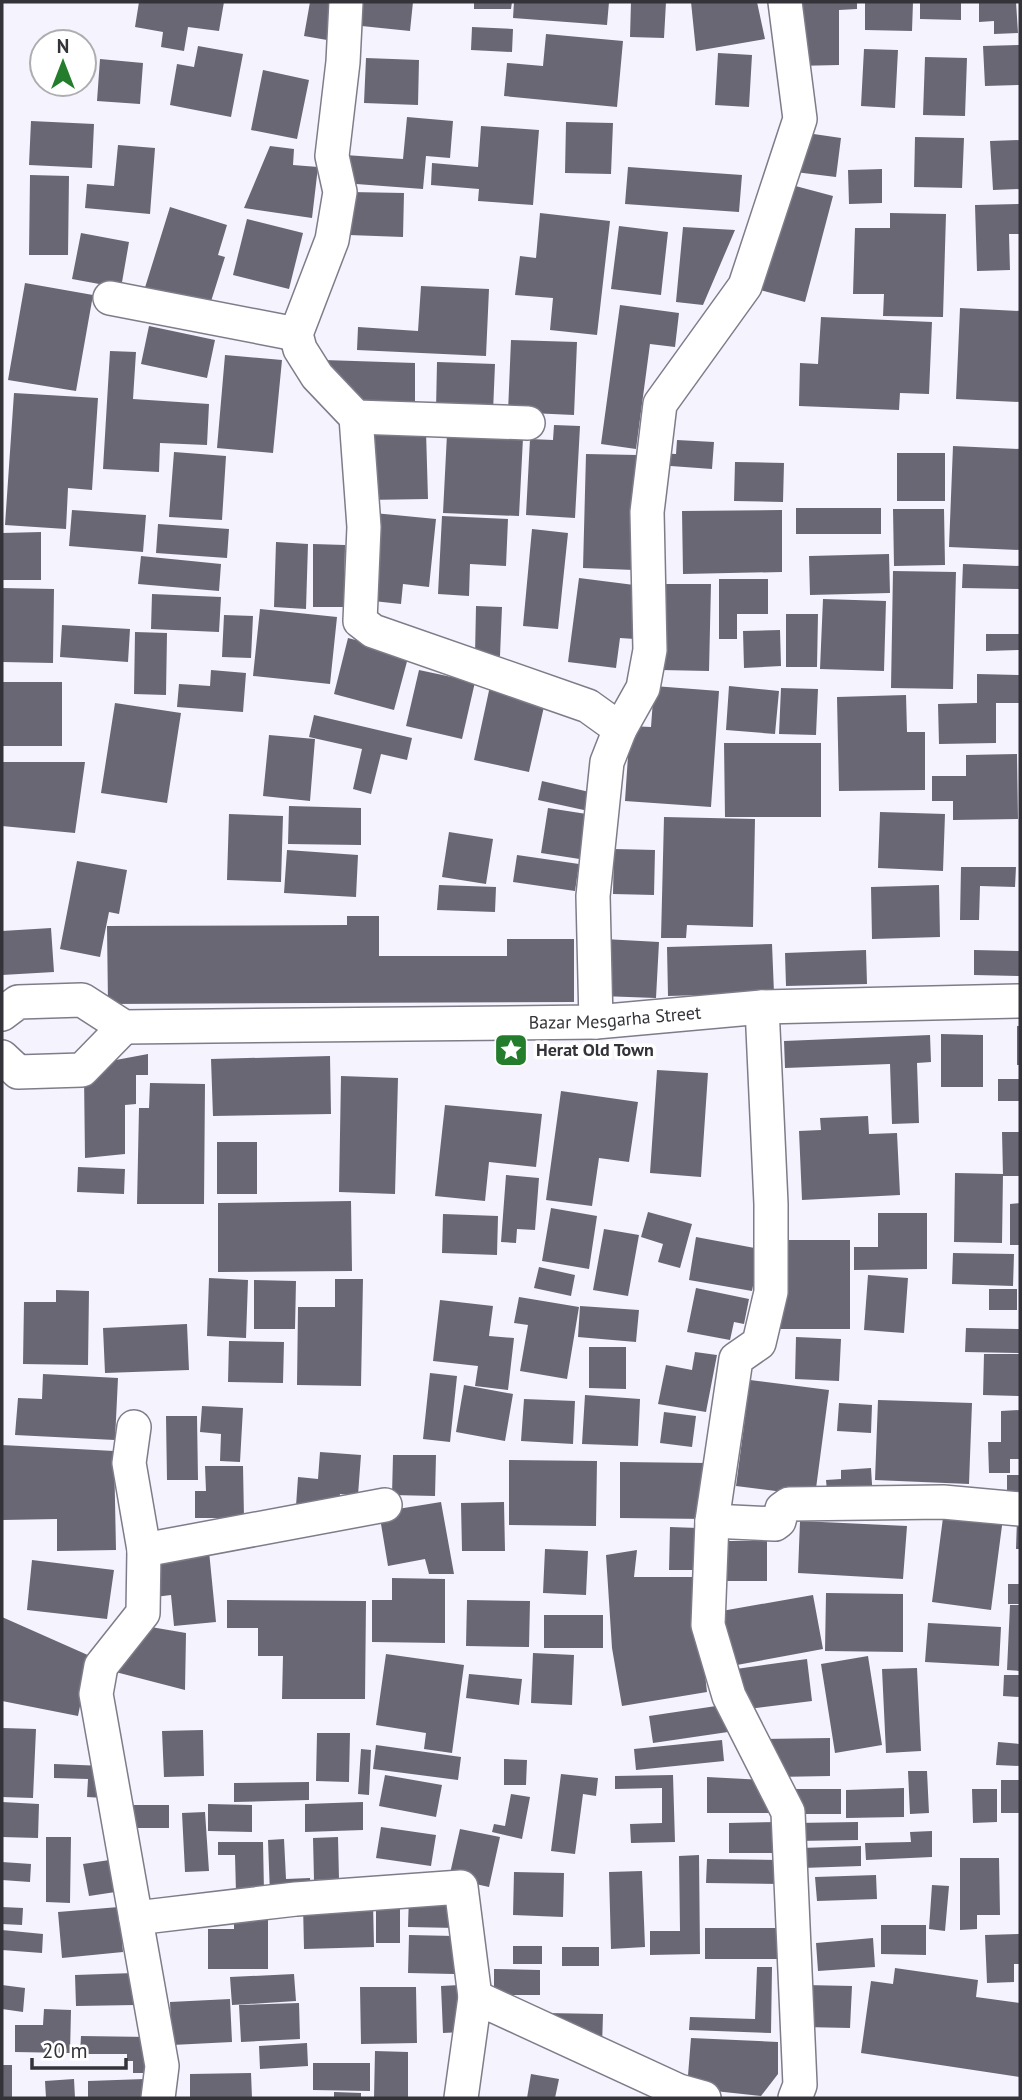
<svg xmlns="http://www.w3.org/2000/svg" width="1022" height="2100" font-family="'PT Sans',sans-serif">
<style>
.building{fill:#6a6775}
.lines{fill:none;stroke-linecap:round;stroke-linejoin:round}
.minor-casing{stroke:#7f7c8a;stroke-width:36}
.minor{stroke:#fff;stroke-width:33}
.labels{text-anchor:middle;stroke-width:7;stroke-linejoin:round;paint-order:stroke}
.street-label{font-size:18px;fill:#343339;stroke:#fff}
.poi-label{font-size:18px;font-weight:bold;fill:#343339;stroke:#fff;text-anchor:start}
</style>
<rect width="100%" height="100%" fill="#f5f3fd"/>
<path class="building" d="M139,2H224L219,31L188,27L184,51L161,47L163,32L135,27Z
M310,2H335L327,40L304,36Z
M354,2H413L410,31L352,25Z
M474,2H512L511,9H474Z
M514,2H609L607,25L513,18Z
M631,2H666L664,38L630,37Z
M691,2H757L765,39L696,51Z
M794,2H857V9L839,10V65L795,66Z
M865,2H913L912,31L865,30Z
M920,2H961V20L920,19Z
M979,2H1016L1018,33L994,34V21L979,22Z
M472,27L513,29L512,52L471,50Z
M546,34L623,41L617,107L504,96L507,63L543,66Z
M1020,45V85L985,86L983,46Z
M198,46L243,54L231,117L170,105L177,64L194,67Z
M864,49L898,50L895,108L861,106Z
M718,53L752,55L749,107L715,105Z
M925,57L967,58L965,116L923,115Z
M366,58L419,60L418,105L364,103Z
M100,59L143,63L140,104L97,101Z
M263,70L309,80L297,139L251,130Z
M407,117L453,121L450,158L426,156L423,189L343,183L345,155L403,159Z
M31,121L94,124L92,168L29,165Z
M566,122L613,123L611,174L565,173Z
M481,126L539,130L533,205L478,201L479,189L431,185L432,163L478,167Z
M800,132L841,138L836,177L795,172Z
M915,137L964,138L962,188L914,187Z
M1020,140V189L993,190L990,141Z
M118,145L155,148L150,214L85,208L87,184L114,186Z
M270,146L294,149L293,165L318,167L312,218L244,208Z
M628,167L742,175L739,212L625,204Z
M882,169V203L849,204L848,170Z
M30,175L69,176L68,255H29Z
M788,184L833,196L805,302L760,290Z
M350,192L404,193L403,237L349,235Z
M1020,204V234H1009L1010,270L977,271L975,205Z
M170,207L227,225L218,255L225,257L207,314L143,294Z
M540,213L610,221L597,335L550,330L553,298L515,295L520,256L536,258Z
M890,213L946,214L943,317L883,316L884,294H853L855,228H890Z
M247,219L303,233L289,289L233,275Z
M619,226L668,232L661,295L611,289Z
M683,227L735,230L703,305L676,302Z
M81,233L129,242L121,288L72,279Z
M25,283L93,295L76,391L8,380Z
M421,286L489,289L486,356L357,350L358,327L418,331Z
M620,305L679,313L675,347L650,344L636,449L601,444Z
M960,308L1020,311V402L956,399Z
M821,317L932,322L929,394L900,393L899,410L799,406L800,363L818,364Z
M149,326L215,340L207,378L141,364Z
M511,340L577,342L574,415L508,412Z
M110,351L136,352L133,399L209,404L207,445L160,443L159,472L103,469Z
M225,355L282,360L273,453L217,448Z
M324,360L415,363V401H353Z
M437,362L495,364L493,412L436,410Z
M14,393L98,398L92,490L68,488L66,529L5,525Z
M554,425L580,426L575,518L526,515L530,439L553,440Z
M426,431L428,499L365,500L363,432Z
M447,434L523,438L519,516L443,513Z
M677,440L714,442L712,469L657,465V453L676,454Z
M953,446L1020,449V550L949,547Z
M174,452L226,456L222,520L169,517Z
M897,453H945V501H897Z
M586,454L637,455L634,570L583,568Z
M735,462L784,463L783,502L734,501Z
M796,508H881V534H796Z
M893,509H944L945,565L894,566Z
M72,510L146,515L143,552L69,546Z
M782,510V572L683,574L682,511Z
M374,513L436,519L429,587L403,584L401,604L364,600Z
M442,516L508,519L506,566L470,564L469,596L438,594Z
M158,524L229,529L227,558L156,553Z
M532,529L568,533L558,629L523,626Z
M41,532V580H2V533Z
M276,542L308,544L306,609L274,607Z
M313,544L345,545L344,607H313Z
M889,554L890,593L810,595L809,556Z
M141,556L221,564L219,591L138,584Z
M963,564L1020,566V589L962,588Z
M893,571L956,572L953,689L891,688Z
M579,578L642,586L635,639L620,638L616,668L568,662Z
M719,579H768V614H737V639H719Z
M662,584H711L709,671L661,670Z
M2,588L54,589L53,663L2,662Z
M152,594L221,597L219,632L151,629Z
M823,599L886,601L884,671L820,669Z
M476,606L502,607L500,656L475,655Z
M260,609L337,617L330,684L253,676Z
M786,614H818L817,667H786Z
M224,615L253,616L251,658L222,657Z
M62,625L130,629L128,662L60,657Z
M780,630L781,666L744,668L743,631Z
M135,632L167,633L166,695L134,694Z
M986,634H1020V650L986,651Z
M348,638L409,654L394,710L334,694Z
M211,670L246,673L243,712L177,707L179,684L210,686Z
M419,670L475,682L462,739L406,726Z
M977,674L1020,675V703H996V743L939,744L938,704L977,703Z
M2,682H62V746H2Z
M490,686L546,698L529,772L474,760Z
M654,686L719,691L711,807L625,801L630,726L651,727Z
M729,686L779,691L775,734L726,730Z
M781,688L818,689L816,735L779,734Z
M906,695L907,732H925V790L839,791L837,697Z
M115,703L181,713L167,803L101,793Z
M314,715L412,738L407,760L381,754L371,794L353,789L362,749L309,737Z
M269,735L315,739L310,801L263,796Z
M724,743H821V817H725Z
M1017,754L1018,819L953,820V801H932V776H966V755Z
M2,762H85L75,833L2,826Z
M542,781L598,794L593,812L538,800Z
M289,806L361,808V845L288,844Z
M548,808L593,815L586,860L541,853Z
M880,812L945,814L943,871L878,868Z
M229,814L283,816L281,882L227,880Z
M664,817L755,819L753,927L687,925L686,938H661Z
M449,832L493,839L486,884L442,877Z
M614,849L655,850L654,895L613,894Z
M287,850L358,855L356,897L284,893Z
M517,855L579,864L575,891L513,882Z
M77,861L127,870L119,914L109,912L100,957L60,949Z
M961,867H1016L1015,887L980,886L979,920H960Z
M439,885L496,887L495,912L437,910Z
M939,885L940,937L872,939L871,887Z
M347,916H379V956H507V939H574V1002L108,1004L107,926L347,925Z
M51,928L54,972L2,975V931Z
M604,939L659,942L656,998L601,996Z
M772,944L774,993L668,996L667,947Z
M866,950L867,984L786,986L785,953Z
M974,950L1020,951V976L974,975Z
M1017,1026H1020V1065H1017Z
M941,1034L983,1035V1087H941Z
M930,1035L931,1062L917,1063L919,1123L892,1124L890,1064L785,1068L784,1041Z
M148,1054V1075H136V1104L125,1105V1154L85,1158L84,1075L105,1062Z
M330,1056L331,1114L213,1116L211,1059Z
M657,1070L708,1073L701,1177L650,1173Z
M341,1076L398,1078L395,1194L339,1192Z
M998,1079H1020V1101H998Z
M150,1083L205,1084L204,1204H137L139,1108H149Z
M561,1091L638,1102L629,1162L599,1158L592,1206L546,1200Z
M445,1105L542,1114L536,1167L489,1162L485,1201L435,1196Z
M868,1116L869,1134L897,1133L900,1195L802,1200L799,1131L821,1130L820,1118Z
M1002,1132H1020V1176H1003Z
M217,1142H257V1194H217Z
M78,1167L125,1169L124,1194L77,1192Z
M955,1173L1003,1174L1002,1243L954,1242Z
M506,1175L539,1178L535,1230L517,1229L516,1243L501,1242Z
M351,1201L352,1271L218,1272V1203Z
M1020,1203V1245H1010V1204Z
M551,1208L597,1216L589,1269L542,1261Z
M648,1212L692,1224L680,1268L658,1262L663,1244L641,1237Z
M878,1213H927V1269L854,1270V1247H878Z
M443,1214L498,1216L497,1255L442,1253Z
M604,1229L639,1235L628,1296L593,1290Z
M696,1237L760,1249L752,1291L689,1280Z
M778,1240H850V1329H778Z
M953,1253L1014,1254L1013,1286L952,1284Z
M539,1267L575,1275L571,1296L534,1288Z
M868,1275L908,1278L904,1333L864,1330Z
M209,1278L248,1280L246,1338L207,1336Z
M335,1279H363L361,1386L297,1385L298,1307H335Z
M254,1280L296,1281L295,1329H254Z
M696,1288L749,1299L744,1324L734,1322L730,1340L687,1332Z
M989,1289H1017V1310H989Z
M56,1290L89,1291L88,1365L23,1364L24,1302H56Z
M519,1297L579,1307L567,1379L520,1371L528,1325L514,1323Z
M440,1300L493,1306L489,1336L514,1338L508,1390L475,1386L478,1366L433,1361Z
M580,1306L639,1310L636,1342L578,1337Z
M187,1324L189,1370L105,1373L103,1328Z
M966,1328L1020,1329V1353L965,1352Z
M796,1337L841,1339L839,1381L795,1379Z
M229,1341L284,1342L283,1383L228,1382Z
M589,1347H626V1389L589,1388Z
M695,1352L717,1355L706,1412L658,1404L666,1365L692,1370Z
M984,1354H1020V1396L983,1395Z
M430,1373L457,1376L450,1442L423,1439Z
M43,1374L118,1378L115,1440L15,1435L18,1398L42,1399Z
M750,1380L829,1390L815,1496L736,1486Z
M464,1385L513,1394L505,1441L456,1432Z
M585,1395L640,1399L638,1446L582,1444Z
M524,1399L575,1401L573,1444L521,1441Z
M878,1400L972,1403L969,1484L875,1480Z
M839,1403L872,1405L871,1433L837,1431Z
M202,1406L243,1408L240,1462L220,1461L221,1434L200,1432Z
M1020,1410V1459H1010V1473H989L988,1442H1001V1411Z
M664,1412L696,1416L692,1447L660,1443Z
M166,1416H197L198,1480H167Z
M2,1445L114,1451L116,1550L57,1551V1519L3,1520Z
M320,1452L361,1455L358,1495L340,1494L339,1509L296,1506L298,1477L318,1479Z
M393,1455H436L435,1496L392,1495Z
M509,1460L597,1461L596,1526L509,1525Z
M620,1462L707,1463V1519L620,1518Z
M205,1466H243L244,1518H195V1491H206Z
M871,1468L873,1501L828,1503L826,1480L841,1479V1470Z
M1007,1475H1020V1505H1007Z
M441,1502L454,1574H429L425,1559L388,1566L379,1512Z
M504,1502L505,1551H462L461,1503Z
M944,1510L1003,1518L991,1610L932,1602Z
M1017,1519H1020V1549H1016Z
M800,1521L907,1526L903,1579L798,1573Z
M670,1527L698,1528L697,1570H669Z
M720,1541H767V1581H720Z
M545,1549L588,1551L586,1595L543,1593Z
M637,1550L634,1577H694L707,1692L622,1706L612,1648L606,1555Z
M209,1551L216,1622L174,1626L171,1595L155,1597L151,1557Z
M32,1560L114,1570L107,1619L27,1610Z
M392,1578L445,1579V1643L372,1642V1600H392Z
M1008,1584H1020V1604H1008Z
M826,1593L903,1594V1652L825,1651Z
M813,1595L823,1649L726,1667L716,1612Z
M227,1600L366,1601L365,1699H282L283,1656H258V1628H227Z
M467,1600L530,1601L529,1647L466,1646Z
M1010,1605H1020V1671L1007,1670Z
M544,1615H603V1648H544Z
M2,1617L90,1656L78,1716L2,1701Z
M928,1623L1001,1627L999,1666L925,1662Z
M145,1626L186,1633L185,1690L104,1669Z
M533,1653L574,1655L572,1705L531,1703Z
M386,1654L464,1665L452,1753L424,1749L426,1733L376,1725Z
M868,1656L882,1745L835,1753L821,1664Z
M807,1659L812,1701L741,1710L736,1669Z
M917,1668L921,1751L886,1753L882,1669Z
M469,1674L522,1679L519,1705L466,1698Z
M1004,1675H1020V1697L1003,1696Z
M723,1705L728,1732L653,1743L649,1716Z
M3,1728L36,1729L33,1798L2,1797Z
M203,1730L204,1776L164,1777L162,1731Z
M317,1733H350L349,1782L316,1781Z
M830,1738V1776L776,1777L761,1739Z
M722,1740L724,1761L636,1770L634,1749Z
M998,1742L1020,1744V1766L996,1765Z
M376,1745L461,1757L458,1780L373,1769Z
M361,1749L371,1750L369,1795L358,1794Z
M504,1759L527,1760L526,1785H504Z
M54,1764L105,1766L104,1798L87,1797L88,1779L54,1778Z
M908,1771H927L929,1813L910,1814Z
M561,1774L598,1778L596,1796L583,1794L575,1854L551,1851Z
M385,1775L442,1785L436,1817L379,1806Z
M673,1775L675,1842L631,1843L630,1824L662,1823V1788L615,1789V1776Z
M707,1777L764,1780L774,1813H707Z
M1001,1780H1020V1813H1001Z
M309,1782V1800L234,1802V1783Z
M904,1788V1817L846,1818V1790Z
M791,1789H841V1814H791Z
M972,1789H997V1822L973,1823Z
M511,1794L530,1797L522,1839L492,1832L494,1824L505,1826Z
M2,1802L39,1804L38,1838L2,1837Z
M363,1802V1830L305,1832V1804Z
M208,1804L252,1805V1832L208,1831Z
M125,1805H169V1828H125Z
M205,1812L209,1871L185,1872L182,1813Z
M780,1822L781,1853H729V1823Z
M858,1822V1840L796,1841V1823Z
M381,1827L436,1835L431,1866L376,1858Z
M460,1829L500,1837L489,1887L449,1878Z
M932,1831V1857L866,1860L865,1843L911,1842L910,1832Z
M46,1837H71L70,1903L46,1902Z
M338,1837L339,1879L314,1880L313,1838Z
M284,1839L286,1879L310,1878L311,1894L270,1895L268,1840Z
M218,1842H263L264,1892L236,1893L235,1855H218Z
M861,1846V1866L802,1868L801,1848Z
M699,1855L700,1954L650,1955V1931H680L679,1856Z
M960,1858H999L1000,1915H977V1929L960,1930Z
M116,1859L122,1891L89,1896L83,1864Z
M707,1859L779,1860V1884L706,1883Z
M2,1862L31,1864L30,1882L2,1880Z
M642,1871L645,1947L611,1949L609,1872Z
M514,1872L564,1873L563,1917L513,1915Z
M876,1875L877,1899L817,1901L815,1877Z
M932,1885L949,1886L945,1931L929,1929Z
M409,1896L456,1897V1928L408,1927Z
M376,1898H400V1943H376Z
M373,1903L374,1947L304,1949L303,1904Z
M2,1907L23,1908L22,1925L2,1924Z
M119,1907L123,1952L62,1958L58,1912Z
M234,1908H268V1969H208V1929H234Z
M881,1925H926V1955L881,1954Z
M705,1928H779V1959H705Z
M2,1930L43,1934L42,1953L2,1950Z
M1020,1934V1964H1014V1982L987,1983L985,1935Z
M409,1935L454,1936V1974L408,1973Z
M873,1938L875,1967L818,1971L816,1943Z
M513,1946H542V1964H513Z
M562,1947H599V1966H562Z
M757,1967H772L771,2033L689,2030L690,2017L755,2019Z
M895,1968L978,1980L976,1997L1020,2003V2077L861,2053L871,1981L893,1984Z
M494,1969L540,1970V1995H494Z
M134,1973L135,2005L76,2006L75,1975Z
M294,1974L296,2001L232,2005L230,1977Z
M2,1985L25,1988L23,2012L2,2009Z
M460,1985L462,2032L443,2033L441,1986Z
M805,1985L852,1986L850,2028L804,2027Z
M360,1987H416L417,2043L361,2044Z
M230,1999L232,2042L172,2045L170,2002Z
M299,2003L300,2039L241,2042L239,2005Z
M44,2009L71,2010L70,2053L15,2052V2025H43Z
M545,2013L603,2014L602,2046Z
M81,2036L150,2037L149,2073H133V2061H127V2054H80Z
M691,2038L778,2042V2074L761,2096L687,2088Z
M307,2043L308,2066L260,2069L259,2046Z
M375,2051L408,2052V2098H374Z
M313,2063H370V2091L313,2090Z
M2,2065H12V2098H2Z
M251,2073L252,2098H190V2074Z
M531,2074L559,2079L555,2098H527Z
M74,2079L75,2098H46L45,2081Z
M145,2079V2098H88V2081Z
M334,2092L361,2093V2098H334Z"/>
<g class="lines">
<g class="minor-casing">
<g id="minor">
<path d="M346,2L343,62L332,156L340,192L332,240L296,334L300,349L317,376L356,417L364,527L360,621L373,631L588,706L620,729"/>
<path d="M110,298L296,334"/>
<path d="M356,417L528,423"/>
<path d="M762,1007L771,1204V1292L759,1343L736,1359L712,1521L708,1625L729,1696L788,1812L800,2085L795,2098"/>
<path id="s1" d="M2,1014L18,1002L82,1000L124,1027L596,1022L762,1007L1020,1001"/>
<path d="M596,1022L593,896L607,762L620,729L643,688L650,650L647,512L660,404L745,286L800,119L785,2"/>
<path d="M2,1057L18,1072L82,1070L124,1027"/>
<path d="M134,1427L129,1463L144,1550L143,1613L101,1666L96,1694L162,2066L158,2098"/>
<path d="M712,1521L775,1524L779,1521L782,1509L789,1504L943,1502L1020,1509"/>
<path d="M144,1550L385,1505"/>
<path d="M136,1918L296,1899L461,1887L475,1997"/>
<path d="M461,2098L475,1997L679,2091L704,2098"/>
</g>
</g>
<use href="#minor" class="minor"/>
</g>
<defs>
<g id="sight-square" transform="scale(1.75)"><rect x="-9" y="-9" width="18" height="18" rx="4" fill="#247d2c" stroke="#fff"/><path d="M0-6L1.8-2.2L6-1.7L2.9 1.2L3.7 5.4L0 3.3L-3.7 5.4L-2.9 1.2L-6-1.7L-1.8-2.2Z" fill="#fff"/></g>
</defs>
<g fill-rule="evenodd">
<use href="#sight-square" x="511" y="1050"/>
</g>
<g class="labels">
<g class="street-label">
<text dy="6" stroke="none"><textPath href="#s1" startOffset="625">Bazar Mesgarha Street</textPath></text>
</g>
<g class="poi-label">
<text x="536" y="1056">Herat Old Town</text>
</g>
</g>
<rect width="1022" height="2100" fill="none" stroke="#343339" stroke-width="7"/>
<g transform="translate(63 63)"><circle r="33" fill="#ffffff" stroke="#aeadb0" stroke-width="2"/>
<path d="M0-5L12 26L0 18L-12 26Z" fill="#247d2c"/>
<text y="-10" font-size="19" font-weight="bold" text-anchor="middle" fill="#343339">N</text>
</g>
<path d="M32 2058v10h94v-10" fill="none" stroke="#343339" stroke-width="3.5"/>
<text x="42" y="2058" font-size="21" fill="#343339" stroke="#ffffff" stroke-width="5" paint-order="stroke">20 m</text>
</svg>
